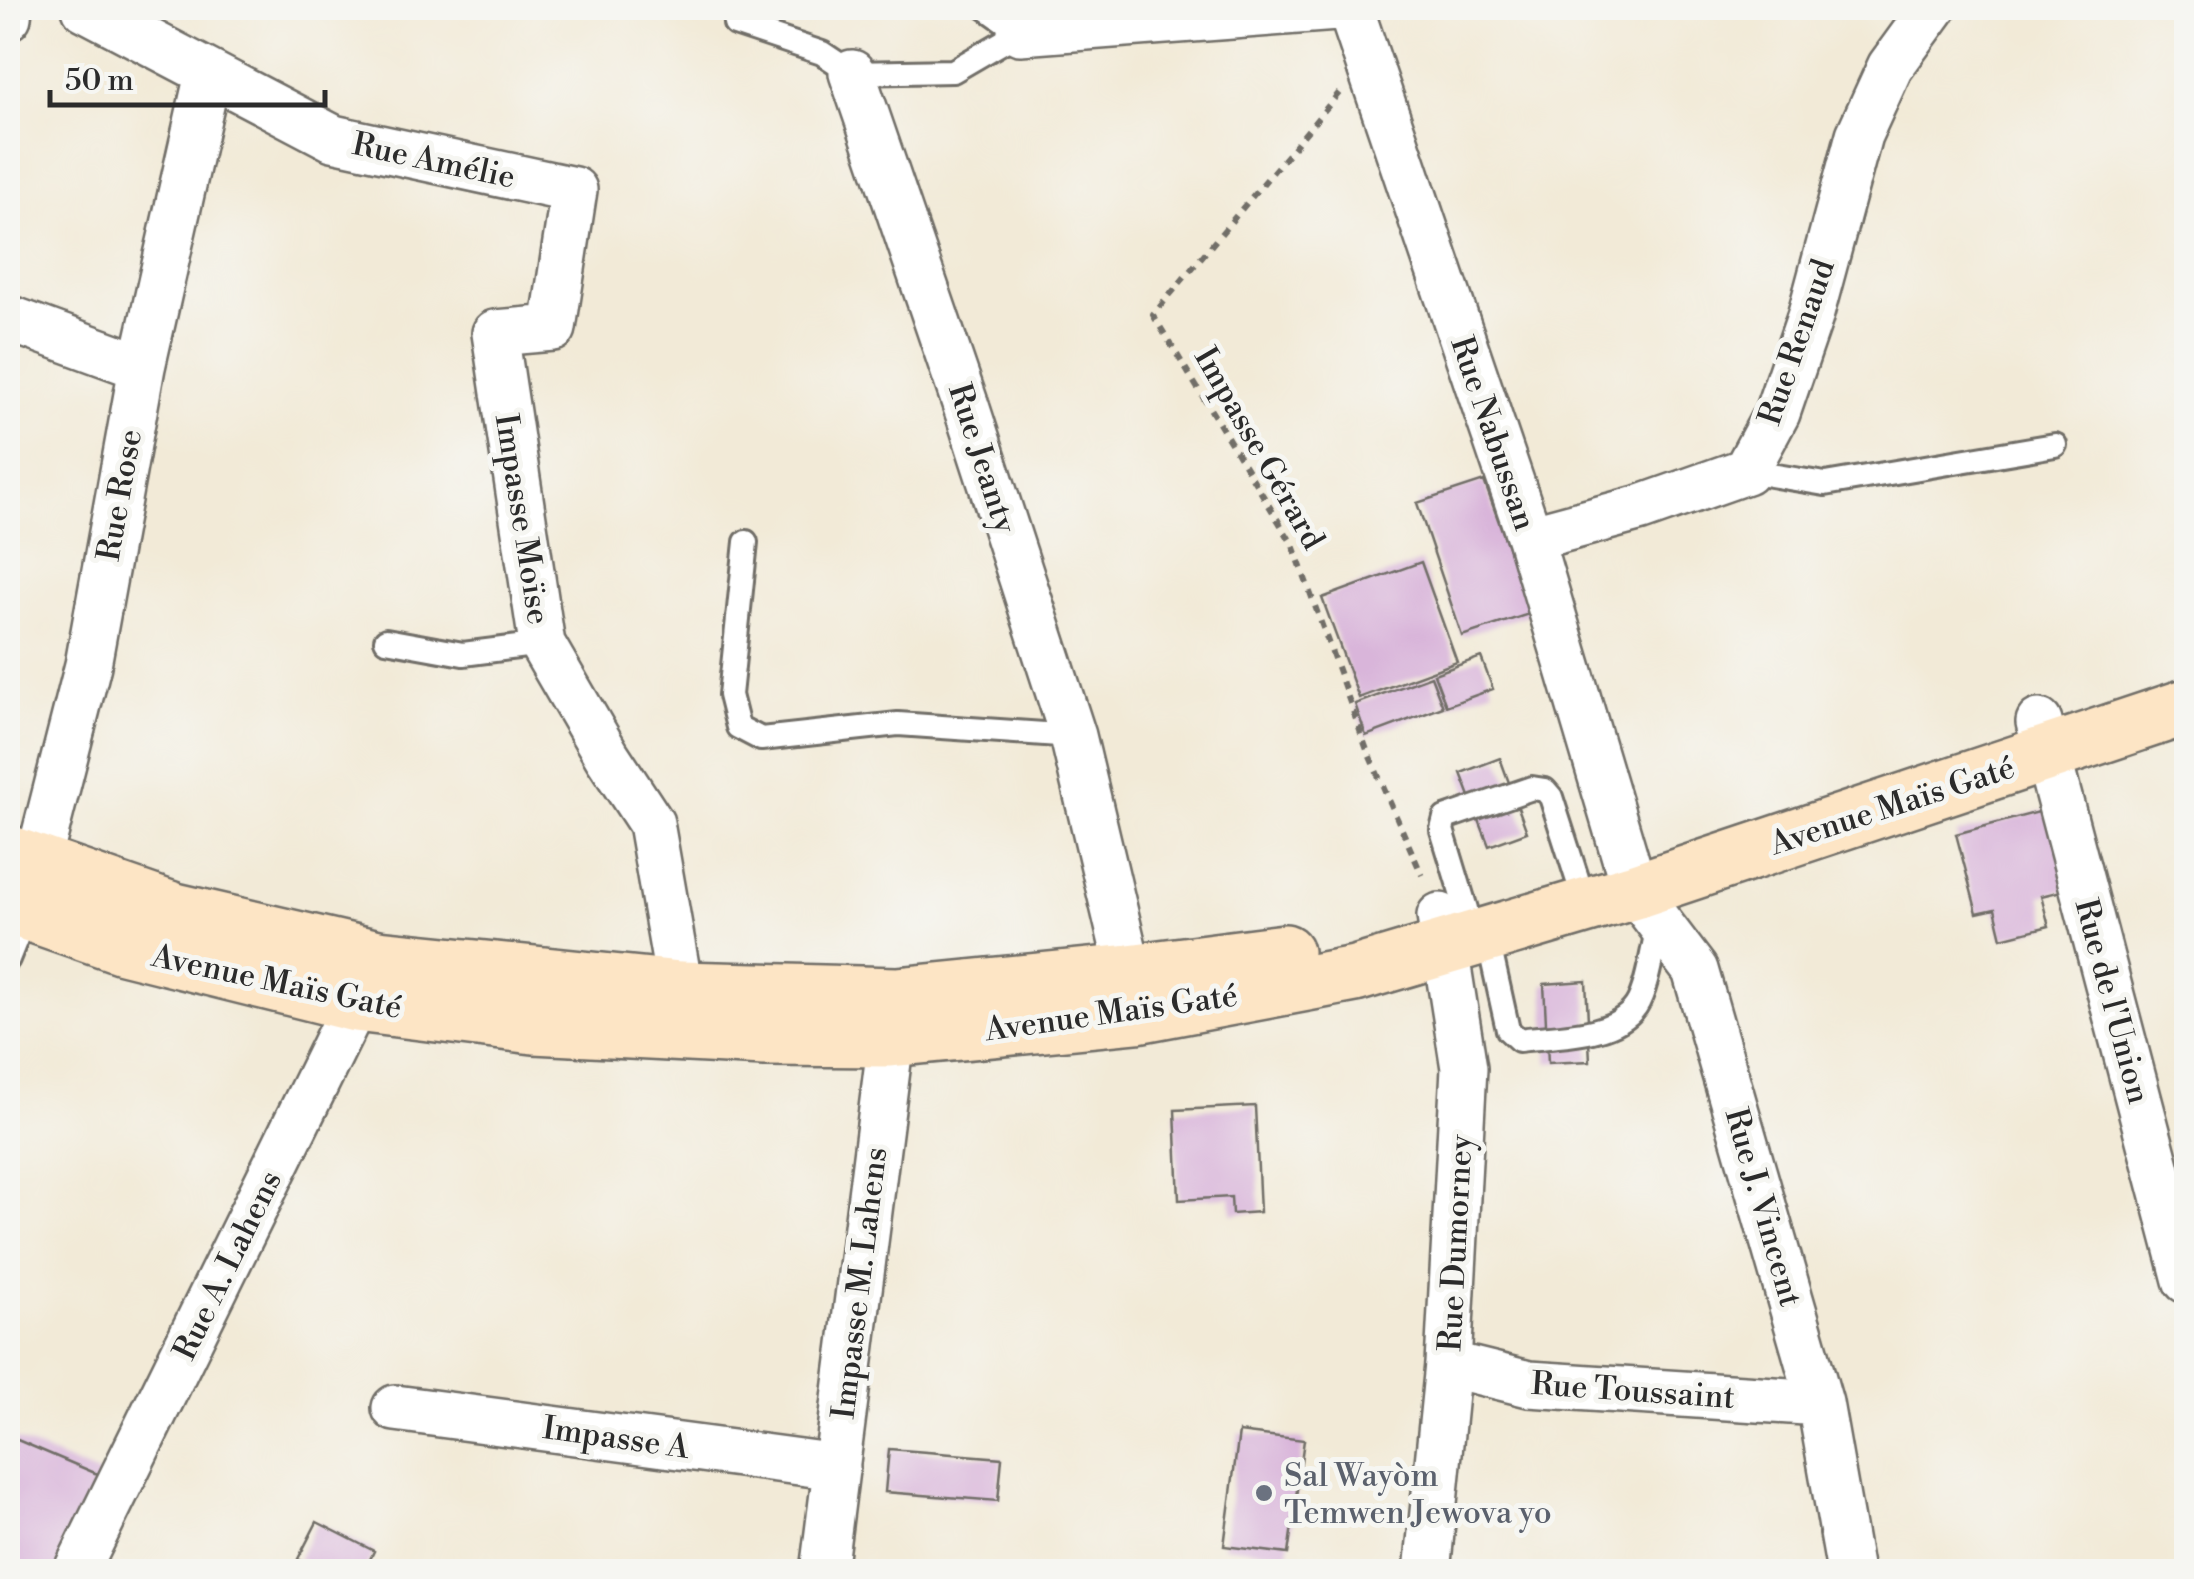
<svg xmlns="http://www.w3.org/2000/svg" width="2194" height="1579" font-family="'Libre Bodoni',serif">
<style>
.building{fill:#d9b5da}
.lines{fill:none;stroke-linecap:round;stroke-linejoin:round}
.service-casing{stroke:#716e67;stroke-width:28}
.minor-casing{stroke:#716e67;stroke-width:50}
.secondary-casing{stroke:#716e67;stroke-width:60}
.path{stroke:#716e67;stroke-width:6;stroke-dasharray:8 8;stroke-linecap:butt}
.service{stroke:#fff;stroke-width:22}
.minor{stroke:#fff;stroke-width:45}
.secondary{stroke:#fde5c5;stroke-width:55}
.worship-dot{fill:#6b7280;stroke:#f6f6f2;stroke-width:4}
.labels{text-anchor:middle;stroke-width:10;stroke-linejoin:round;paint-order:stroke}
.street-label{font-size:32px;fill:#2b2b2b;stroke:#f6f6f2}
.worship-label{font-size:32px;fill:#5b616d;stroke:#f6f6f2;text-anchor:start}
</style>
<rect width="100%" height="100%" fill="#f6f6f2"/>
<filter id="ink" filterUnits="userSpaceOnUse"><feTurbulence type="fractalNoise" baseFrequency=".01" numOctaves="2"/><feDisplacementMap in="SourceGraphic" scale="20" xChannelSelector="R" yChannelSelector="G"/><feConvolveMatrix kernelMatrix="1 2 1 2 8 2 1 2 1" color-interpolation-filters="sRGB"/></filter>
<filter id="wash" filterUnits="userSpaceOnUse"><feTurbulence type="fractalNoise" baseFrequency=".0048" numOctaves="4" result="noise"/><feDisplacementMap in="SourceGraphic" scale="40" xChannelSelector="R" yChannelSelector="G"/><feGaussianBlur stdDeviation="2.25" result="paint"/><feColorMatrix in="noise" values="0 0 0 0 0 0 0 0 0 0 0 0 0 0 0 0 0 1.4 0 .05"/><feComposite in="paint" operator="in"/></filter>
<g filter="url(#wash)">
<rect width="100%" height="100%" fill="#f2ead7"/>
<g id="blocks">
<path class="building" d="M1484,481L1532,613L1462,636L1417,503Z
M1421,562L1457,662L1359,698L1322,598Z
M1481,657L1493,689L1446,706L1434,674Z
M1431,676L1443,707L1366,736L1355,704Z
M1500,758L1527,832L1489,846L1461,773Z
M2050,809L2070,889L2041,896L2049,926L2002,938L1995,909L1977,913L1956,834Z
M1586,981L1590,1061L1548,1063L1544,984Z
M1255,1106L1260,1212L1232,1214L1231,1197L1179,1200L1175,1110Z
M1239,1432L1304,1440L1288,1554L1224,1546Z
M8,1436L102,1476L60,1572H8Z
M889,1449L1002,1458L998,1501L885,1492Z
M317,1522L374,1551L364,1572H323L298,1559Z"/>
</g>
</g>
<g filter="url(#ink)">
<use href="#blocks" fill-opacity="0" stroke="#716e67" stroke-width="2.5"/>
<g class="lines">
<g class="service-casing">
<path id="service" d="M735,24L822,53L852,73L953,71L1020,32L986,8
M1746,471L1825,484L2055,445
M746,542L730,695L738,727L761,739L898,724L1073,736
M386,640L463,654L542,644
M1466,909L1442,830L1445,818L1532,788L1545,790L1551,797L1577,878
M1487,935L1508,1030L1519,1040C1554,1035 1614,1038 1636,1006C1648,988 1653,944 1659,922
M8,959L26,914"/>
</g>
<g class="minor-casing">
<path id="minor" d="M85,8L333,138L574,190L553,328L495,333L542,644L607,756L651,823L680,989
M1350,8L1530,538L1635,891L1695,970L1820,1403L1850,1572
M8,17L9,8
M1020,32L1337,8
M852,73L967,409L1073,736L1129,972
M8,318L142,367
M1530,538L1641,508L1746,471L1777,413L1810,317L1859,135L1890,67L1933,8
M2039,722L2186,1280
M30,893L88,665L142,367L208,74
M1448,1364L1529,1384L1820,1403
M395,1408L837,1467
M76,1572L370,973
M823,1572L895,1007
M1427,1572L1448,1364L1464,1068L1440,916"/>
</g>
<g class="secondary-casing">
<path id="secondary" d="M8,853L175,911L378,958L680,989L897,995L1129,972L1285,952
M8,906L123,946L356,1004L534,1026L765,1038L890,1039L1137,1015L1355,974L1635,891L2186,707"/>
</g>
<path class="path" d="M1339,93L1153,315L1293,545L1367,750L1422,875"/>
<use href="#service" class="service"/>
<use href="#minor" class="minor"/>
<use href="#secondary" class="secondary"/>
</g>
</g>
<circle class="worship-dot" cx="1264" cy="1493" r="10"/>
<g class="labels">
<g class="street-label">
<text transform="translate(434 160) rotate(12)" y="11">Rue Amélie</text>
<text transform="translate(1796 342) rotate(-71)" y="11">Rue Renaud</text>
<text transform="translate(1494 433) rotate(71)" y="11">Rue Nabussan</text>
<text transform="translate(1260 448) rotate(60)" y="11">Impasse Gérard</text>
<text transform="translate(983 458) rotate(72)" y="11">Rue Jeanty</text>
<text transform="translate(119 495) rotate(-80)" y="11">Rue Rose</text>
<text transform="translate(523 519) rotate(81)" y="11">Impasse Moïse</text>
<text transform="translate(1892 805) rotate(-18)" y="11">Avenue Maïs Gaté</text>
<text transform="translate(277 981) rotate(12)" y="11">Avenue Maïs Gaté</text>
<text transform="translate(2113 1001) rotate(75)" y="11">Rue de l'Union</text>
<text transform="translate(1111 1012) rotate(-8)" y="11">Avenue Maïs Gaté</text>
<text transform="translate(1764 1207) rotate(74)" y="11">Rue J. Vincent</text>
<text transform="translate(1455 1243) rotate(-87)" y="11">Rue Dumorney</text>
<text transform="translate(227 1265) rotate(-64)" y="11">Rue A. Lahens</text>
<text transform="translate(859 1283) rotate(-83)" y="11">Impasse M. Lahens</text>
<text transform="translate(1633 1390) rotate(4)" y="11">Rue Toussaint</text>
<text transform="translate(616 1437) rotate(8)" y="11">Impasse A</text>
</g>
<g class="worship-label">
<text x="1284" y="1486">Sal Wayòm<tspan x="1284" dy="37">Temwen Jewova yo</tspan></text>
</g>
</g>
<rect width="2194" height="1579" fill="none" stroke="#f6f6f2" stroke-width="40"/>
<path d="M50 90v15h275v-15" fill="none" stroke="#2b2b2b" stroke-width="5"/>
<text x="65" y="90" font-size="30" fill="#2b2b2b" stroke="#f6f6f2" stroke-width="8" paint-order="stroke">50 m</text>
</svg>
